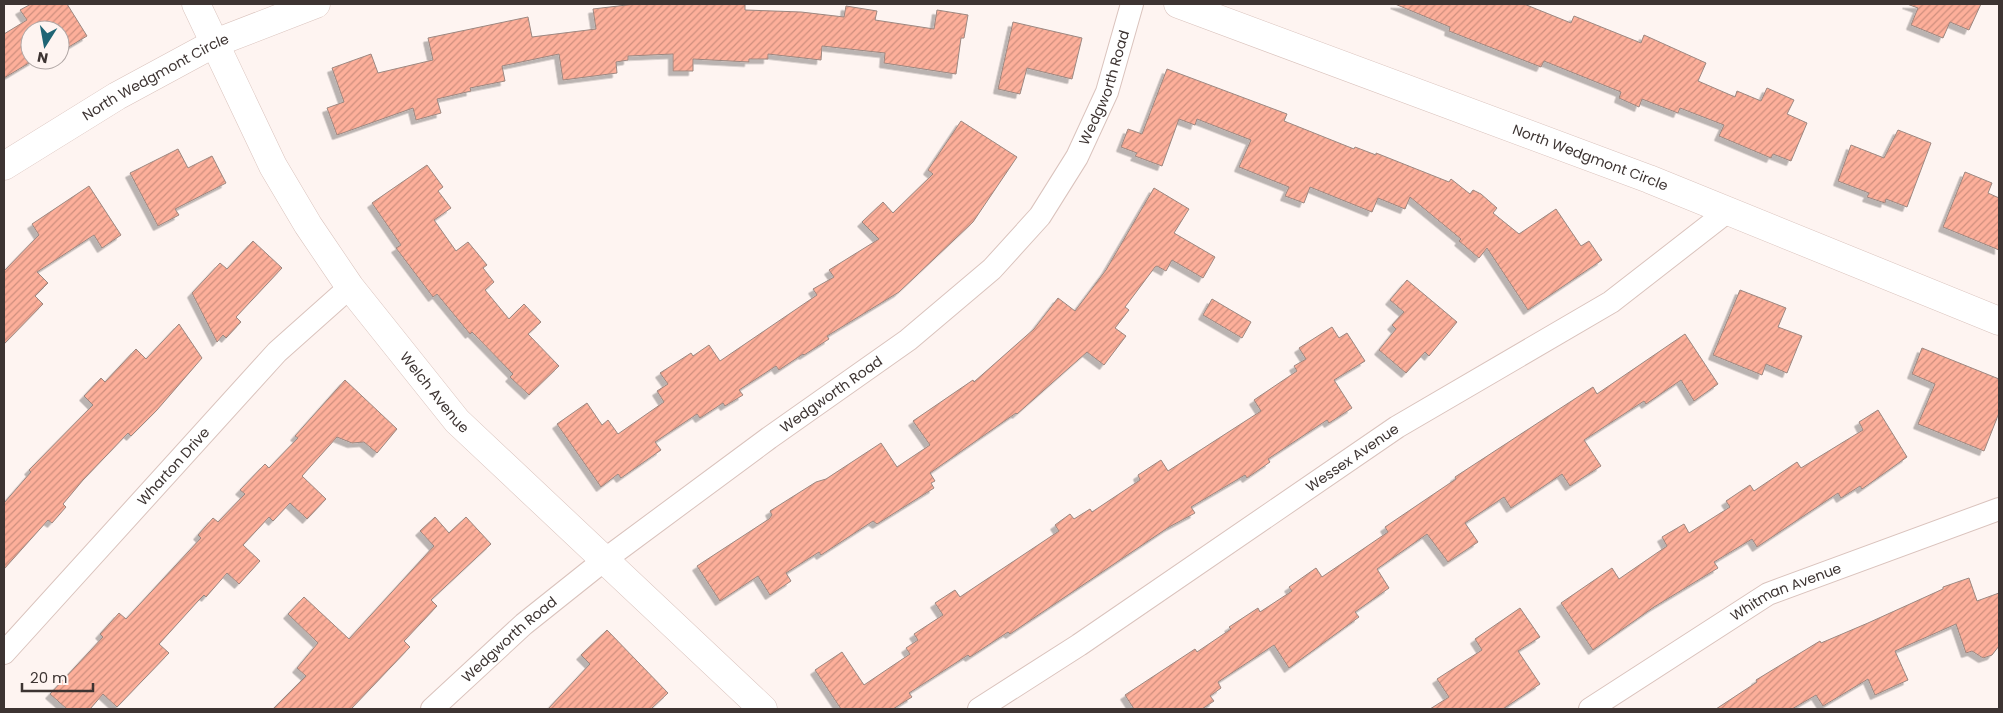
<svg xmlns="http://www.w3.org/2000/svg" width="2003" height="713" font-family="Poppins,sans-serif">
<style>
.building{fill:url(#building-hatch);stroke:#9c8780;filter:url(#shadow)}
.lines{fill:none;stroke-linecap:round;stroke-linejoin:round}
.street-casing{stroke:#dac3bd;stroke-width:24}
.secondary-casing{stroke:#dac3bd;stroke-width:29}
.street{stroke:#fff;stroke-width:22}
.secondary{stroke:#fff;stroke-width:28}
.labels{text-anchor:middle;stroke-width:5;stroke-linejoin:round;paint-order:stroke}
.street-label{font-size:14px;fill:#3d3432;stroke:#fef4f1}
</style>
<defs>
<pattern id="building-hatch" width="6" height="6" patternUnits="userSpaceOnUse" patternTransform="scale(1.25)"><rect width="6" height="6" fill="#fdaf9a"/><path d="M-1 1l2-2M0 6l6-6M5 7l2-2" fill="none" stroke="#ce8f7e"/></pattern>
<filter id="shadow"><feDropShadow dx="-4.5" dy="4.5" stdDeviation="0" flood-color="#0004"/></filter>
</defs>
<rect width="100%" height="100%" fill="#fef4f1"/>
<path class="building" d="M31,4H67L87,36L67,48L64,42L60,45V30H30V60H34L4,78V34L27,20L20,10Z
M635,4H745V10L801,12L844,17L846,6L877,11L875,20L934,29L937,10L968,15L964,38H961L956,74L884,63L885,53L822,46L821,60L768,54V59H749V62L693,59V71H673V54L628,56V60L616,62L617,73L563,80L559,54L502,66L505,81L470,88L471,91L437,99L441,113L416,120L413,108L337,135L327,108L344,102L332,68L371,54L378,73L433,60L428,38L528,17L532,37L596,29L593,9Z
M1395,4H1524L1571,23L1574,16L1641,43L1644,35L1706,63L1698,81L1735,97L1737,91L1761,101L1767,88L1794,100L1787,114L1807,123L1791,161L1773,154L1771,158L1719,136L1724,125L1680,108L1678,113L1642,99L1639,107L1619,98L1621,92L1544,61L1541,67L1487,46L1449,31L1450,27Z
M1907,4H1981L1969,30L1950,22L1943,38L1911,25L1918,8Z
M1013,22L1082,38L1072,79L1027,68L1020,94L998,89Z
M1167,69L1287,114L1284,121L1354,149L1355,147L1376,155V153L1449,182L1451,179L1470,194L1473,190L1481,194L1497,208L1493,213L1519,234L1556,209L1581,246L1589,241L1602,260L1528,310L1487,248L1479,258L1459,241L1461,239L1410,197L1405,209L1378,198L1372,212L1310,187L1304,203L1285,196L1289,187L1239,167L1251,140L1197,119L1195,125L1179,119L1162,166L1135,156L1137,153L1121,147L1128,129L1142,134Z
M961,121L1017,157L973,222L899,292L827,336L829,339L804,355L803,354L779,370L776,366L739,390L743,395L725,406L723,403L700,418L697,414L655,442L661,450L621,478L618,474L601,487L557,424L587,403L602,425L608,420L618,434L664,402L657,391L668,384L660,373L691,353L693,356L709,345L720,361L817,295L813,289L834,277L829,270L879,239L862,222L883,202L893,213L933,174L928,170Z
M1898,130L1931,143L1907,207L1886,199L1885,203L1867,197L1869,193L1838,181L1851,145L1884,158Z
M178,149L188,168L212,156L226,183L175,209L179,215L158,226L130,173Z
M427,165L443,187L438,191L451,208L434,220L456,251L468,242L487,265L483,268L494,282L485,290L509,319L524,304L541,322L528,334L559,366L529,395L510,377L513,374L472,332L470,334L437,294L433,297L396,248L401,245L372,203Z
M1965,172L1992,183L1988,193L1999,198V250L1943,227Z
M89,186L121,235L102,248L94,235L37,272L48,283L35,296L43,304L4,344V271L39,235L32,224Z
M1154,188L1189,209L1174,233L1215,257L1203,278L1172,260L1166,271L1157,266L1155,267L1125,307L1129,310L1115,328L1126,336L1104,365L1087,352L1017,414L1016,413L930,473L935,481L931,483L934,488L877,524L873,521L821,555L819,552L786,573L791,581L770,595L758,576L720,601L697,566L769,519L772,515L770,511L816,482L826,479L881,443L897,467L930,445L913,421L973,380L974,382L1034,329L1058,298L1075,311L1106,270Z
M253,241L282,268L236,317L241,322L226,338L223,335L217,342L192,293L220,263L227,269Z
M1407,280L1457,322L1429,356L1425,352L1406,373L1379,350L1396,329L1392,325L1404,312L1390,300Z
M1740,290L1786,308L1778,327L1802,336L1787,373L1766,364L1762,375L1713,355Z
M1212,299L1251,322L1242,338L1203,315Z
M179,324L202,358L157,410L131,436L128,433L83,480L63,504L66,507L52,523L48,520L4,569V503L31,472L29,470L93,405L84,396L101,378L105,382L136,349L146,359Z
M1332,327L1339,338L1347,333L1365,361L1334,380L1352,408L1329,423L1327,420L1268,459L1270,462L1247,478L1245,475L1191,507L1195,513L1169,527L1010,634L1008,632L970,657L968,655L909,693L912,697L893,709H841L815,670L842,652L864,685L910,654L906,648L918,640L914,634L943,615L935,603L955,590L960,597L1059,531L1055,525L1070,514L1074,519L1090,509L1092,512L1140,480L1138,475L1161,460L1168,471L1261,411L1254,400L1297,371L1294,366L1306,359L1299,348Z
M1685,334L1718,384L1694,401L1681,380L1646,404L1644,401L1584,440L1601,466L1570,486L1562,474L1511,508L1504,497L1465,523L1478,542L1448,562L1427,534L1377,569L1389,588L1355,612L1359,617L1289,668L1274,645L1218,682L1221,688L1210,696L1214,701L1202,709H1134L1125,695L1195,649L1197,652L1231,629L1229,627L1258,608L1260,612L1292,591L1289,587L1316,568L1322,577L1388,532L1385,527L1456,479L1455,477L1593,387L1597,394Z
M1922,348L1999,379V413L1984,451L1918,424L1935,384L1912,374Z
M345,380L397,429L377,453L364,442L352,443L337,437L302,476L326,499L307,519L290,503L273,521L269,517L243,545L260,561L239,584L227,573L206,597L204,595L198,601L159,644L169,653L117,707L103,694L90,709H67L50,694L103,637L100,634L119,613L126,619L201,538L198,535L213,518L218,522L245,494L240,490L265,464L269,468L298,438L295,436Z
M1878,410L1907,457L1862,489L1860,486L1841,498L1838,493L1757,547L1752,539L1714,562L1718,568L1654,607L1593,650L1561,603L1612,568L1619,579L1667,546L1662,537L1684,524L1689,533L1730,507L1726,501L1750,485L1754,491L1797,462L1801,468L1863,430L1859,422Z
M435,517L449,533L466,517L491,544L431,600L437,606L404,641L410,647L351,709H273L306,676L297,668L318,643L288,614L304,597L349,639L434,546L420,531Z
M1969,578L1977,601L1999,593V646L1992,655L1983,658L1972,651L1966,653L1956,624L1895,651L1908,680L1875,695L1868,679L1823,706L1816,695L1792,709H1716L1757,682L1756,680L1820,641L1821,643L1868,623L1943,589V587Z
M1520,608L1540,637L1518,651L1540,684L1503,709H1430L1449,697L1437,679L1482,650L1475,639Z
M607,630L668,693L651,709H548L590,664L581,655Z"/>
<g class="lines">
<g class="street-casing">
<g id="street">
<path id="s1" d="M4,653L277,352L350,287"/>
<path id="s2" d="M432,709L524,624L603,561L769,438L908,340L992,269L1040,216L1077,157L1107,92L1132,4"/>
<path id="s3" d="M979,709L1079,645L1397,427L1611,302L1728,211"/>
<path id="s4" d="M1590,709L1768,594L1999,509"/>
</g>
</g>
<g class="secondary-casing">
<g id="secondary">
<path id="s5" d="M196,4L273,166L308,225L350,287L457,421L763,709"/>
<path id="s6" d="M1178,4L1649,179L1999,321"/>
<path id="s7" d="M4,166L117,96L215,43L316,4"/>
</g>
</g>
<use href="#street" class="street"/>
<use href="#secondary" class="secondary"/>
</g>
<g class="labels">
<g class="street-label">
<text dy="5" stroke="none"><textPath href="#s7" startOffset="176">North Wedgmont Circle</textPath></text>
<text dy="5" stroke="none"><textPath href="#s2" startOffset="929">Wedgworth Road</textPath></text>
<text dy="5" stroke="none"><textPath href="#s6" startOffset="440">North Wedgmont Circle</textPath></text>
<text dy="5" stroke="none"><textPath href="#s5" startOffset="458">Welch Avenue</textPath></text>
<text dy="5" stroke="none"><textPath href="#s2" startOffset="509">Wedgworth Road</textPath></text>
<text dy="5" stroke="none"><textPath href="#s3" startOffset="450">Wessex Avenue</textPath></text>
<text dy="5" stroke="none"><textPath href="#s1" startOffset="252">Wharton Drive</textPath></text>
<text dy="5" stroke="none"><textPath href="#s4" startOffset="229">Whitman Avenue</textPath></text>
<text dy="5" stroke="none"><textPath href="#s2" startOffset="104">Wedgworth Road</textPath></text>
</g>
</g>
<rect width="2003" height="713" fill="none" stroke="#3d3432" stroke-width="10"/>
<g transform="translate(45 45) rotate(191)"><circle r="24" fill="#fef4f1" stroke="#b1a7a5"/>
<path d="M0-4L9 19L0 12L-9 19Z" fill="#1f6575"/>
<text y="-8" font-size="14" font-weight="bold" text-anchor="middle" fill="#3d3432">N</text>
</g>
<path d="M22 683v8h71v-8" fill="none" stroke="#3d3432" stroke-width="2.5"/>
<text x="30" y="683" font-size="15" fill="#3d3432" stroke="#fef4f1" stroke-width="4" paint-order="stroke">20 m</text>
</svg>
